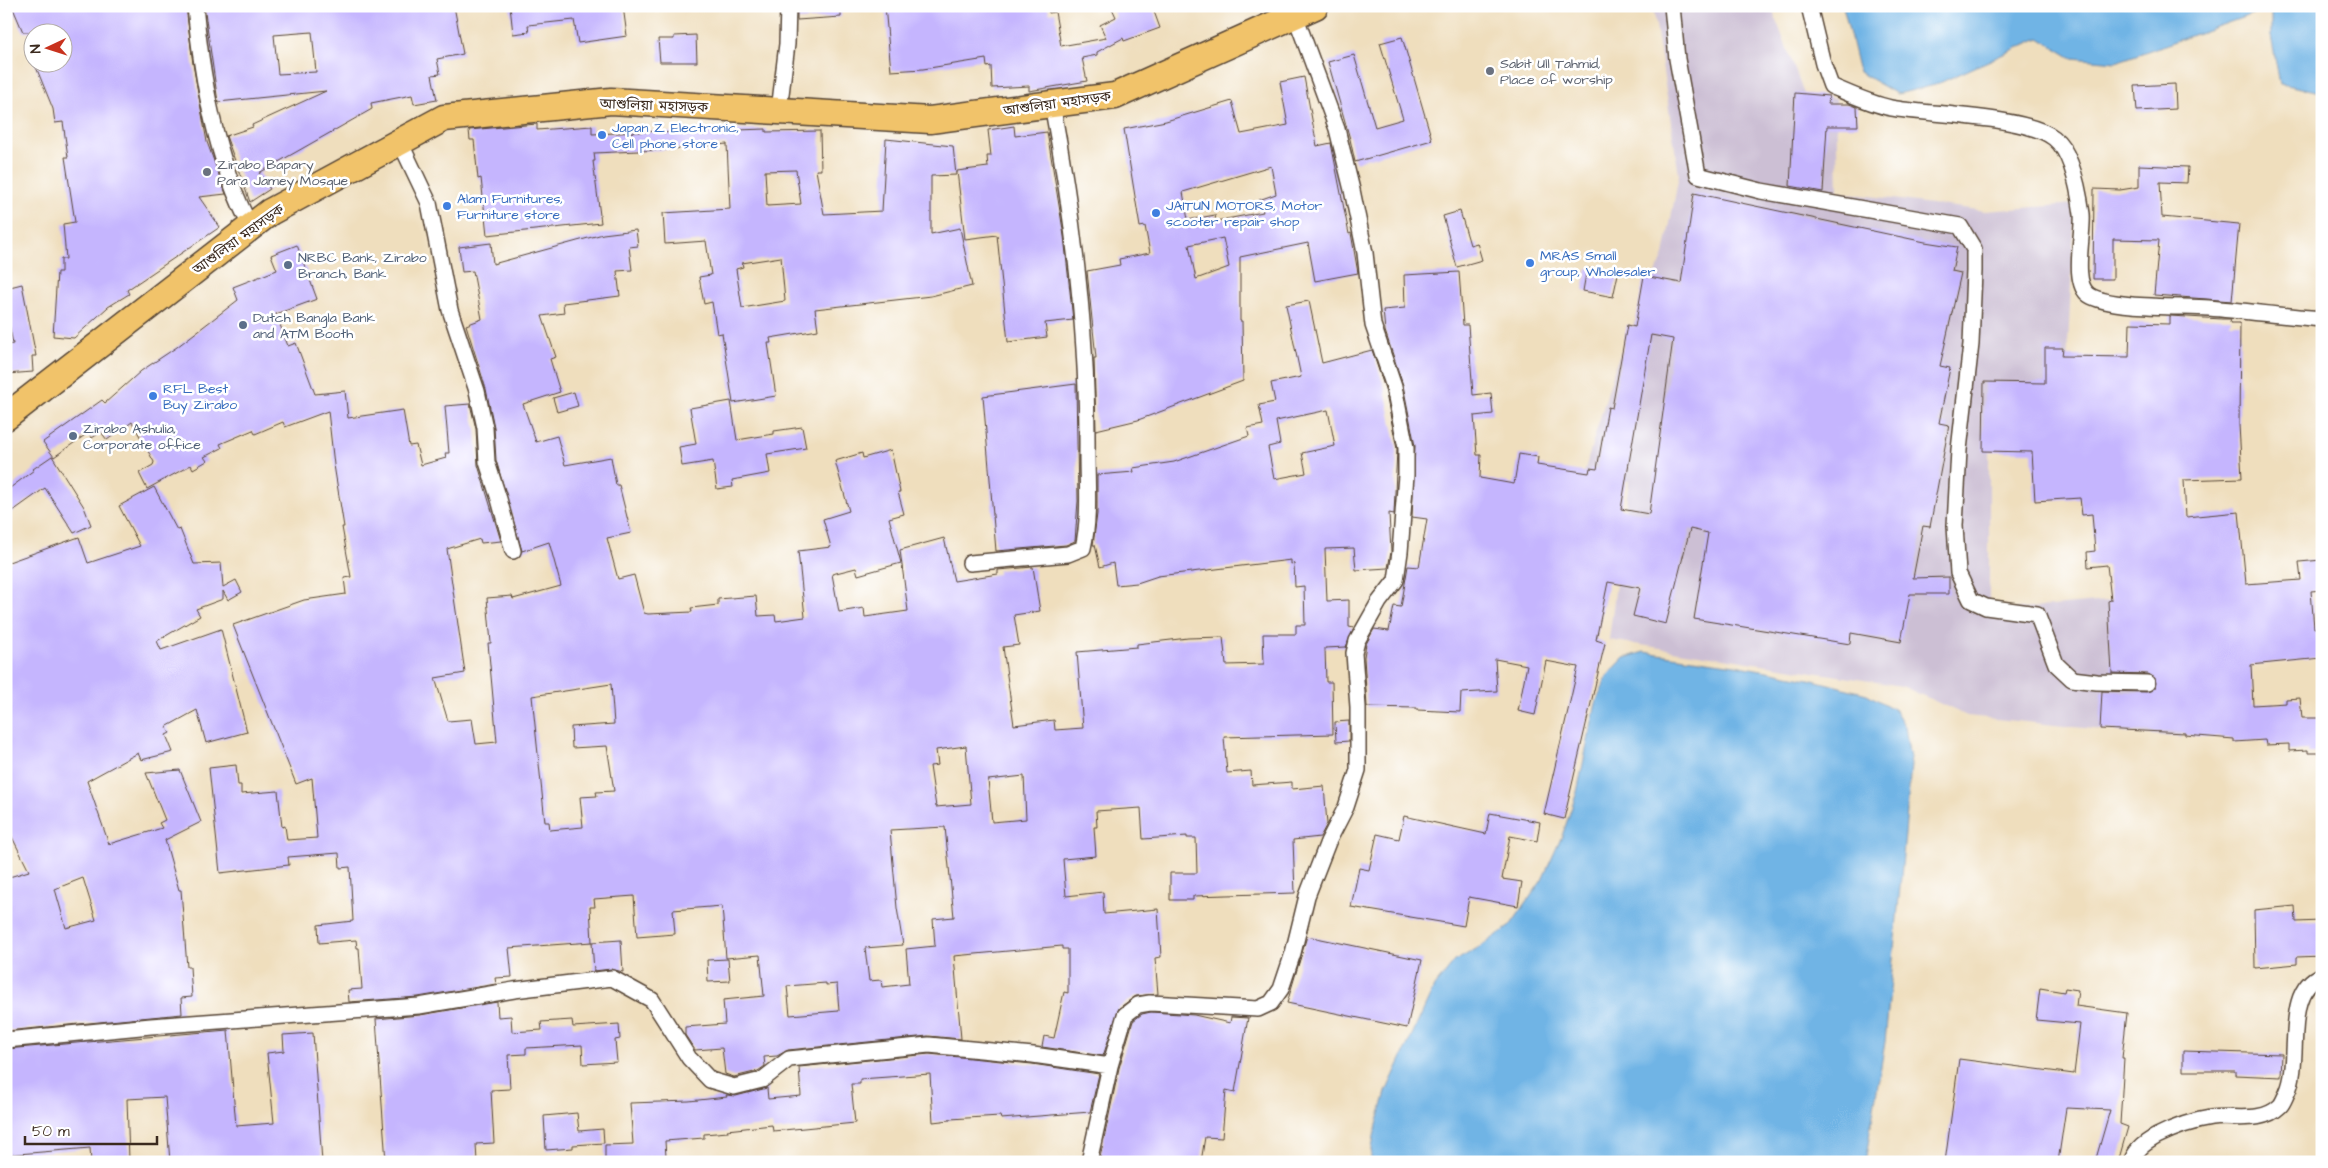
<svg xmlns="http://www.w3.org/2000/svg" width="2328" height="1168" font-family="'Architects Daughter','Noto Sans Bengali',sans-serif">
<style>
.industrial{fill:#ccbfd4}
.water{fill:#6fb4e5;stroke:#556f82}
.building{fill:#c5b5fe;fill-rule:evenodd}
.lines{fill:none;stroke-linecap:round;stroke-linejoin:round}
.minor-casing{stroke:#564536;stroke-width:18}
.trunk-casing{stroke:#564536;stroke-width:29}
.minor{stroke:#fff;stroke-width:15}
.trunk{stroke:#f1c36a;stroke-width:26}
.worship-dot{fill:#6b7280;stroke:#fff;stroke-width:2}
.shop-dot{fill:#3f7fe0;stroke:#fff;stroke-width:2}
.service-dot{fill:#5c6f8a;stroke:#fff;stroke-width:2}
.labels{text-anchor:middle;stroke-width:5;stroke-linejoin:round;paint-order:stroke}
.worship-label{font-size:14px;fill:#5b616d;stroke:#fff;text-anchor:start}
.street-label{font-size:14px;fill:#3b2a1e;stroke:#fff}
.shop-label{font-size:14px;fill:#366cbe;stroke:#fff;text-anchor:start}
.service-label{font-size:14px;fill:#4e5e75;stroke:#fff;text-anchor:start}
</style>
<rect width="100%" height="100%" fill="#fff"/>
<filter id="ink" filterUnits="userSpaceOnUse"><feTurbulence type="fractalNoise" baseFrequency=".02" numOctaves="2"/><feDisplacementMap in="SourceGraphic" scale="10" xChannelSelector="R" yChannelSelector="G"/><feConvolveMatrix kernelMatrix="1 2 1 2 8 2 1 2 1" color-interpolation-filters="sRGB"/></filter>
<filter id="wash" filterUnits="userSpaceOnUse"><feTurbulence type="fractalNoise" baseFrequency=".0096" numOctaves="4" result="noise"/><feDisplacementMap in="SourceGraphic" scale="20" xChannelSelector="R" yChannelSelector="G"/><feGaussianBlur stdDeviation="1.12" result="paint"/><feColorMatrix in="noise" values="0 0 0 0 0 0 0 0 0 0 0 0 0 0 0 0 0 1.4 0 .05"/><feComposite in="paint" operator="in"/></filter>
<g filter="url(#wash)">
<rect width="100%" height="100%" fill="#efdebd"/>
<path class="industrial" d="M1653,6H1771L1804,94L1836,98L1838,192L1986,211L2075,204L2063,446L1989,443V612L2172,595L2182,738L1967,716L1902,686L1609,640L1629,481L1581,483L1616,364L1664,255L1679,175Z"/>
<path class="water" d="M1843,6H2256V13L2116,62L2072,58L2039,38L1935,85L1897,94L1859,72Z
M2271,6H2322V92L2280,84L2271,36Z
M1644,652L1735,665L1809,679L1867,694L1895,710L1905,727L1911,765L1903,856L1885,1042L1865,1162H1370L1374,1136L1386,1092L1434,987L1455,961L1483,945L1510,926L1542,880L1562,836L1577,792L1596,703L1607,676L1624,658Z"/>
<g id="blocks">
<path class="building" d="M12,6H113L114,8L186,6L193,64L207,142L226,194L199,197L220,227L127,290L129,294L108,307L74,338L53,336L57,272H61V259H66L63,224L75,222L65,157H68L63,122L55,123L53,109L34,62H62V32H23Z
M204,6H389V10L408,6H454L463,54L437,59L440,74L432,75L437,100L414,104L412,95L371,103L372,109L259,173L270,189L250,202L226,136L253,127L252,125L326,91L218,102ZM312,32L316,72L278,74L274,35Z
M510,6H623L627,36L578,43L574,20L528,25L529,32L513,34Z
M797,6H841V17L797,20Z
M885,6H1048L1049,13L1055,12L1061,46L1106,38L1100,25L1116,17L1111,6H1152L1160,28L1124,41L1123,38L1097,52V55L1082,58L1087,81L1029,91V86L992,88L991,66L987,67L986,59L923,69L891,71Z
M696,35L697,62H660L658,39H674V36Z
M1402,37L1432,140L1355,162L1350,139L1328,62L1354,55L1375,127L1403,119L1380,43Z
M1304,77L1317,146L1331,143L1349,234L1351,233L1358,273L1315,281L1308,243L1240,257V321H1242L1243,381L1138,420L1096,430L1094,358H1096L1087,271L1120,265L1119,259L1150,253L1145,226L1140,227L1124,129L1166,121L1232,101L1241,134L1288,125L1280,82ZM1271,166L1276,194L1259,200L1263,212L1216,221L1215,215L1188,220L1183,192ZM1223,238L1229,267L1196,279L1189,245Z
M2175,84L2176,109L2137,111L2135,86Z
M1795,93L1829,96L1828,104H1849L1857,107L1858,126H1827L1823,192L1790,186Z
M537,124V130L592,126V134L663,131V133L708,129V131L766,129V132L820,131L821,170H816L824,214L882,211L886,139L953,146L956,175L931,176V234L960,228L972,286L931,296L815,309L818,330L770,338L771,343H768L776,396L733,403L722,333L717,334L712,302L704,304L699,277L711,275L706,241L665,244L663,213L730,209L727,144L661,150L594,153L595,161H593L601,223L487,235L481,178L478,179L474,140H470L469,130ZM796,170L801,204L767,206L765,171ZM781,257L785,301L742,308L736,269L743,267L742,263Z
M1014,126L1015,136L1047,132L1064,236L1073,320L1045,323L1047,337L1008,342L997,235L965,239L957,171L988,167L987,156H991L988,130Z
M2139,165L2188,167L2187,183L2160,182L2162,217L2239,224L2232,301L2154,295L2159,240L2113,239V279H2093L2094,189L2120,190L2139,187Z
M1694,193L1925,242L1957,247L1952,271L1961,273L1940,366L1950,368L1939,423L1949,425L1930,527L1923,526L1913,578L1949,577V594H1910L1901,642L1851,633L1850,644L1694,619L1708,533L1690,529L1666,624L1633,616L1640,588L1608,582L1596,640L1605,643L1564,819L1544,814L1578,667L1546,661L1535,715L1518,711L1527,665L1495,659L1497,691L1461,693L1460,712L1417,710V708L1367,707L1364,657L1366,644L1374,629L1389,631L1394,606L1401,607L1408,566L1419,567L1427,519L1412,517L1415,446L1403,385L1385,331L1383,310L1405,308L1404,275L1459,272L1463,325H1468L1473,395L1491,393L1493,414L1474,416L1477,455H1481L1480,478L1514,484L1519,454L1538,457L1537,465L1589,473L1590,468L1597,469L1608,407L1612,408L1627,325L1635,327L1644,276L1681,283ZM1651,335L1673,339L1649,514L1621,509Z
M1460,211L1470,245L1477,243L1482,260L1457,267L1443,216Z
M636,230L638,246L629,247L632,270L617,271L620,296L563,303L564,313L542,316L556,357L550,359L560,392L523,404L536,442L557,436L565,465L611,457L616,485H619L631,533L607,538L618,579L634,575L644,613L648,614L692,612L691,608L718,605V599L756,596L758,616L775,615L776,621L805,617L798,551L831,547L823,519L849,511L835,461L862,453L863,458L891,450L900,492H898L904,514L889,518L901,563L858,575L856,568L832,574L839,612L864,608L865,617L908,611L900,550L944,538L954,581L998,574V570L1033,567L1040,611L1014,615L1019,645L1003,647L1014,725L1054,720L1055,730L1083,728L1077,652L1137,647V644L1188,638L1223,637L1226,665L1264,664L1263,634H1296V625H1305L1304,586L1295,587L1294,563L1291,564V560L1158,576L1137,583L1116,585L1113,563L1100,567L1095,545H1093L1097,514V475L1134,472L1133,468L1174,462L1249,436L1247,428L1263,425L1259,405L1275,402L1271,383L1301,377L1286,305L1309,301L1322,363L1372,350L1385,389L1397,449L1394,514L1389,513L1391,552L1388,568L1356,570L1354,548L1325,549L1327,601L1349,600V627L1354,628L1346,647L1325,648L1326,682H1332L1333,734L1224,737L1227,773L1251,771L1252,785L1292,782V789L1324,786L1327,824L1320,837L1293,840L1295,893L1193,896V900H1170V873H1197L1196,838H1187V836L1143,839L1141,808L1096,811L1097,827H1094L1096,856L1063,859L1066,896L1103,892L1104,914L1158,909L1161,957L1155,958L1158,994L1136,996L1119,1008L1103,1056L1042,1047L1044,1036L1054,1038L1064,992L1068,993V949H1062V946L954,956L961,1039L928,1036L788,1050L777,1056L764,1057L765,1066L758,1071L734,1077L725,1074L722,1048L695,1050L685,1035V1027L725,1024L723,1000L764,996L760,955L726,958L722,906L673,910L675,934L637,937L634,896L594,899L595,907H590L592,942L509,948L512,977L495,978L496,984L418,997L349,1002L348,990L362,989L359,948H357L356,940L319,943L318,925L353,921L350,867L340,868L339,853L288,857L289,865L220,873L209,768L236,765L238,785H241V794L278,791L282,827L285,826L287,840L317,838L312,778L296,784L233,625L304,600L346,594L344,578L351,577L342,527H344L334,465L328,411L285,427L283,422L255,434L253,430L220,444L222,448L204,457L207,461L193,469L191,465L147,489L139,473L153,465L154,462L132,422L107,440L101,432L92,438L88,433L54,457L43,442L102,400L105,403L141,371L177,347L238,300L233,287L277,270L271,255L297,245L317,299L276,314L288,346L296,343L315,394L345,391L348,418L403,410L409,446L416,445L421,465L446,458L445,453H449L445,406L470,404L476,429L478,465L501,541L481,543L480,539L447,549L465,673L435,678L448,721L472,719L476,744L497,742L488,643H491L487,598L512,596L513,599L561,586L549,542L522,551L496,460L494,427L486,389L466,325L482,319L473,271L462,272L459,247L491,243L493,264L603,234ZM1328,410L1335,446L1302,453L1306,473L1274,479L1268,447L1280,444L1276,421ZM611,684L614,724L571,727L572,748L607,746L614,791L596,792L597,796L580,797L583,827L550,830L549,822H545L532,696ZM966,746L971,804L936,807L930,766L938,765L936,750ZM1024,776L1026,819L992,822L988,780ZM945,827L954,917L933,919L935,946L906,949L909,984L882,987L881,980L869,981L865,948L903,945L897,908L890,830ZM826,983V985L837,984L839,1011L790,1015L787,986Z
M1587,268L1618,274L1613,297L1583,291Z
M22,284L36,356H32L33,372L6,374V345L13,344L6,308V288Z
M2170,316L2222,319H2231L2230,323H2240L2239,425L2242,478L2184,480L2186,517L2239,512L2246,584L2301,580L2299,562L2322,560V590L2311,591L2314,628L2322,627V658L2251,665L2253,705L2286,703V699L2300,698L2302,718H2322V753H2308V750L2289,751V744L2266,745L2265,740L2234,742V739L2185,735V733L2100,729L2102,691L2147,692L2155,688L2156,683L2155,678L2148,674L2112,673L2108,601L2111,600L2107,565L2088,567L2087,552L2095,551L2092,514L2082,515L2080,498L2035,501L2032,452L1983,451L1984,382L2045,383V348H2063L2062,356L2129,357L2130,323L2170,324Z
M1076,384L1078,501L1075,541L1066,545L996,551L983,396Z
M574,392L578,406L557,412L553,398Z
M731,401L737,440L774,434V431L802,427L806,448L767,454L770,473L732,480L733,487L717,489L713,461L682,466L679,447L696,444L690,408Z
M52,456L84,507L91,525L74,533L45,488L6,516V491L34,470L33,469Z
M154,487L177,530L180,529L194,564L221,563L223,587L236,580L242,592L228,600L223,591V599L196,609L200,616L157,641L161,650L221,629L247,732L206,743L197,710L166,727L170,733L166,735L173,752L141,760L138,753L87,781L109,844L162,828L159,823L165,820L146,773L180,770L201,822L165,840L179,890H181L187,967H190L192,997L181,998L182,1014L6,1031V878L29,871L6,825V563L79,537L88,563L140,546L119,506ZM83,878L96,920L66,928L55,889Z
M1349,721V741L1336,742L1335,722Z
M1490,813L1540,822L1537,841L1510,836L1502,879L1522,882L1518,906L1469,897L1464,926L1351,907L1359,868L1369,870L1377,834L1399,839L1404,816L1486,834Z
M2295,906L2296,922L2321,921L2322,956L2297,957V964L2255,968L2254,910Z
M1307,936L1422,960L1407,1028L1287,1003Z
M621,940L623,972L611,969L594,971L592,942Z
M728,959L730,981L708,982L707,960Z
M2040,988L2064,992L2065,988L2078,990L2076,1006L2127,1013L2122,1058H2124L2120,1124L2128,1127L2118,1162H2095L2110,1110L2066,1108L2058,1162H1945L1959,1059L2074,1074L2080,1024L2036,1020Z
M497,1002L498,1017L511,1016L512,1032L542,1030L541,1022L572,1020L573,1027L619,1024L620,1039L615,1040L617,1062L583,1064L582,1045L526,1048V1054L508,1055L510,1089L491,1090L494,1143L476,1144L477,1162H386L376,1019L420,1015Z
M1151,1012L1194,1015L1230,1023L1231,1017L1248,1018L1235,1092L1226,1090L1222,1138L1205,1137L1201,1162H1099L1119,1068L1133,1021L1142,1014Z
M228,1030L236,1126L274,1123L267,1053L284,1051L283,1035L313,1033L322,1162H170L165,1097L127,1099L129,1160L91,1162L90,1148L6,1155V1049Z
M2183,1051L2282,1054L2281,1077L2235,1075V1071H2183Z
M929,1054L1032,1064L1099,1074L1090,1112L1001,1119L1000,1116L950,1119V1120L933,1122L930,1074L860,1079V1084H851L855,1123L773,1131L772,1125L727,1130L728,1132L704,1134V1138L665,1141L666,1157L605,1161V1145L633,1144L630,1103L689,1101L727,1097L726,1095L736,1096L767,1088L768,1099L801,1096L799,1067Z
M577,1113L579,1131L603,1129L604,1143L573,1145V1148L546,1150L544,1116Z"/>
</g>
</g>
<g filter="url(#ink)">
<use href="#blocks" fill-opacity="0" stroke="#564536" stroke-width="1"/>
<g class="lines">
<g class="minor-casing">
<path id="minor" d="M195,6C202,80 216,162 251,227
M1672,6L1677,59L1698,175L1761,191L1960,226L1974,249V271L1971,344L1959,450L1955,526L1958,573L1971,600L1986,607L2037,614L2056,664L2072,679L2097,682L2147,683
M1809,6L1823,64L1831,86C1850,94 1871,104 1891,108C1930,115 2026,116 2054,138C2072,152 2079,192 2082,214C2084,233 2071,283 2089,295C2111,309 2181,306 2209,308C2246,311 2284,316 2322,319
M779,111L787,44L788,6
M400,142L429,203L450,310L477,391L485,428L487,462L499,499L513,551
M970,563L1068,554L1083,548C1090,518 1087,485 1087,454C1088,336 1074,220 1052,104
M6,1040L151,1026L419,1006L514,990L612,978L652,1000L689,1058L710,1080L734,1087L762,1080L789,1059L929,1045L1033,1055L1110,1066
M1089,1162L1110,1066L1125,1015L1138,1005L1150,1003L1258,1009L1271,1003L1281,989L1293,953L1307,896L1328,842L1346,807L1358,770V707L1354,653L1357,641L1379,602L1396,580L1400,552L1406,475V448L1394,387L1373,325L1365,253L1352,190L1337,129L1295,15
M2131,1162C2137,1148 2145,1143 2157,1136C2175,1127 2191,1121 2211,1118C2233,1115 2262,1124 2280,1106C2283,1103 2285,1097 2287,1093C2303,1059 2281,991 2322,975"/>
</g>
<g class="trunk-casing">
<path id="trunk" d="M6,417L270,212L444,118L611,101L930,120L1052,104L1115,96L1315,6"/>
</g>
<use href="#minor" class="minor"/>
<use href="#trunk" class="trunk"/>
</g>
</g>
<g class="worship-dot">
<circle cx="1490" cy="71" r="5"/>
<circle cx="207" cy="172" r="5"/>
</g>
<g class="shop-dot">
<circle cx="602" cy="135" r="5"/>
<circle cx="447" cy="206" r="5"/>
<circle cx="1156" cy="213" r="5"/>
<circle cx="1530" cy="263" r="5"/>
<circle cx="153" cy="396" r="5"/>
</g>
<g class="service-dot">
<circle cx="288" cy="265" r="5"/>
<circle cx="243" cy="325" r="5"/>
<circle cx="73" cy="436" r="5"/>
</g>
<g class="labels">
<g class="worship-label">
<text x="1500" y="68">Sabit Ull Tahmid,<tspan x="1500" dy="16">Place of worship</tspan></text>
<text x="217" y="169">Zirabo Bapary<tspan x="217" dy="16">Para Jamey Mosque</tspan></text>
</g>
<g class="street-label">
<text transform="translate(1057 103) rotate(-8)" y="5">আশুলিয়া মহাসড়ক</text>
<text transform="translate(654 105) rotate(2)" y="5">আশুলিয়া মহাসড়ক</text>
<text transform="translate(238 239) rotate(-36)" y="5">আশুলিয়া মহাসড়ক</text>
</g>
<g class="shop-label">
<text x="612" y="132">Japan Z Electronic,<tspan x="612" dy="16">Cell phone store</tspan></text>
<text x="457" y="203">Alam Furnitures,<tspan x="457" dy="16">Furniture store</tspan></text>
<text x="1166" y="210">JAITUN MOTORS, Motor<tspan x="1166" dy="16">scooter repair shop</tspan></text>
<text x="1540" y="260">MRAS Small<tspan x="1540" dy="16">group, Wholesaler</tspan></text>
<text x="163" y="393">RFL Best<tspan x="163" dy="16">Buy Zirabo</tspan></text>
</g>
<g class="service-label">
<text x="298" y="262">NRBC Bank, Zirabo<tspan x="298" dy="16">Branch, Bank</tspan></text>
<text x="253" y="322">Dutch Bangla Bank<tspan x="253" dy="16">and ATM Booth</tspan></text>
<text x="83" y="433">Zirabo Ashulia,<tspan x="83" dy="16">Corporate office</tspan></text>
</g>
</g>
<rect width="2328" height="1168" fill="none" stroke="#fff" stroke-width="25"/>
<g transform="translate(48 48) rotate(266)"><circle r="24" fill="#ffffff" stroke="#b1aaa5"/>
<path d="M0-4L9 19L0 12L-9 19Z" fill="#c8321e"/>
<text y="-8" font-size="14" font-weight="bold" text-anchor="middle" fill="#3b2a1e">N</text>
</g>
<path d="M25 1136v8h132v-8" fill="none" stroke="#3b2a1e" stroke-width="2.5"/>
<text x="32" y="1136" font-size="15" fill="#3b2a1e" stroke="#ffffff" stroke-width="4" paint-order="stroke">50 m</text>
</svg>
